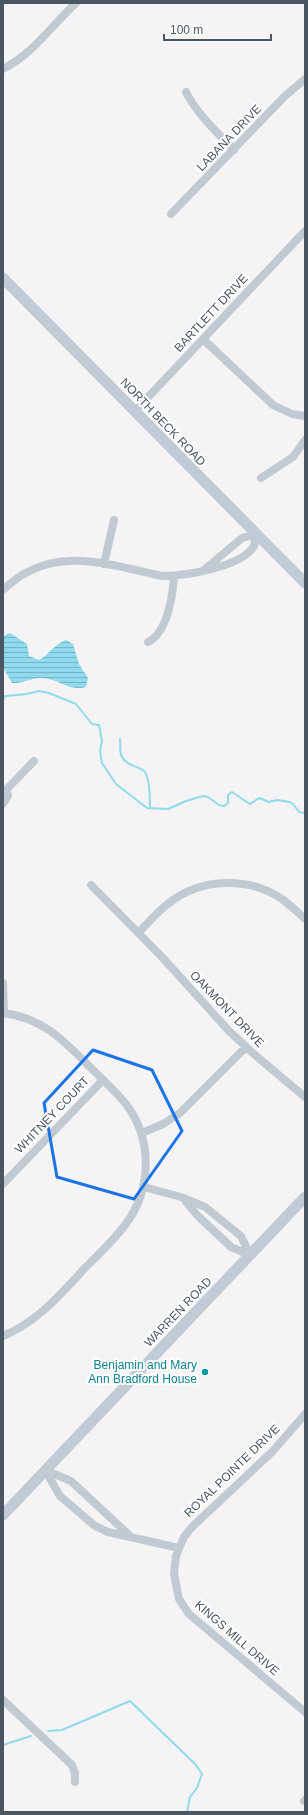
<svg xmlns="http://www.w3.org/2000/svg" width="308" height="1815" font-family="Arial,sans-serif">
<style>
.water{fill:url(#water-rules)}
.lines{fill:none;stroke-linecap:round;stroke-linejoin:round}
.stream{stroke:#90daee;stroke-width:2}
.street{stroke:#c1cad2;stroke-width:8}
.secondary{stroke:#c1cbd6;stroke-width:11}
.marked{fill:none;stroke:#1a73e8;stroke-width:3;stroke-linejoin:round}
.culture-dot{fill:#0f9aa8;stroke:#fff;stroke-width:1.5}
.labels{text-anchor:middle;stroke-width:4;stroke-linejoin:round;paint-order:stroke}
.street-label{font-size:12px;fill:#4a5661;stroke:#fff}
.culture-label{font-size:12px;fill:#0d838f;stroke:#fff;text-anchor:end}
</style>
<defs>
<pattern id="water-rules" width="6" height="5" patternUnits="userSpaceOnUse"><rect width="6" height="5" fill="#90daee"/><path d="M0 2.5h6" fill="none" stroke="#78b4c4"/></pattern>
</defs>
<rect width="100%" height="100%" fill="#f5f3f3"/>
<path class="water" d="M10,633L27,644L29,656L39,660C51,653 53,645 66,640L73,644L79,664L88,678L86,687C71,692 58,679 43,678C33,677 22,684 12,683L3,667V636Z"/>
<g class="lines">
<path class="stream" d="M3,700L5,696L27,694L39,691L49,693L76,704L92,724L99,725L102,741L100,751L102,763L116,784L143,805L147,808L168,809L186,801L203,796L208,797L219,805L224,806L228,803V795L232,792C239,796 244,801 250,804L259,798L269,802L277,800L290,802L293,804L299,812L305,813
M120,739C121,745 119,752 122,757C126,765 136,766 143,770C150,774 150,800 150,808
M48,1731L62,1730L130,1701L196,1765L202,1774L197,1788L190,1797L187,1812
M3,1745L31,1736"/>
<path class="street" d="M3,69C33,54 52,25 76,3
M186,92C197,114 217,132 234,150
M171,214L285,96L305,79
M203,339L273,405L292,414L305,416
M135,411L305,231
M261,478L293,457L305,440
M104,564L114,520
M3,590C51,543 105,564 162,576C185,576 242,567 254,546C255,543 255,538 256,534L242,538L204,570
M148,642C167,633 173,596 174,576
M3,793L34,761
M3,804L8,796L7,790
M91,885L162,957L229,1031L255,1055L305,1097
M138,933C148,923 158,911 169,903C201,878 248,876 282,899C290,905 298,912 305,919
M3,983L4,1012
M3,1013C43,1018 63,1040 90,1067C102,1079 115,1091 126,1104C153,1140 152,1190 125,1225C113,1241 98,1255 84,1269C59,1296 37,1322 3,1336
M142,1133L163,1124L180,1113L246,1047
M3,1184L103,1080
M144,1187L181,1197L205,1207L241,1236L250,1255
M183,1198L197,1215L231,1247L250,1255
M305,1414L273,1451L191,1528L184,1537L176,1556L174,1574L179,1599L189,1614L305,1712
M45,1470L60,1496L95,1526L108,1532L179,1548
M45,1470L71,1481L129,1535
M3,1700L72,1765L75,1773V1782
M304,1801L305,1800"/>
<path class="secondary" d="M3,278L305,583
M3,1515L305,1197"/>
</g>
<path class="marked" d="M93,1050L152,1070L182,1131L134,1199L57,1177L44,1103Z"/>
<circle class="culture-dot" cx="205" cy="1372" r="4"/>
<g class="labels">
<g class="street-label">
<text transform="translate(229 138) rotate(-46)" y="4">LABANA DRIVE</text>
<text transform="translate(211 313) rotate(-47)" y="4">BARTLETT DRIVE</text>
<text transform="translate(163 422) rotate(46)" y="4">NORTH BECK ROAD</text>
<text transform="translate(227 1009) rotate(46)" y="4">OAKMONT DRIVE</text>
<text transform="translate(52 1115) rotate(-46)" y="4">WHITNEY COURT</text>
<text transform="translate(178 1312) rotate(-46)" y="4">WARREN ROAD</text>
<text transform="translate(232 1471) rotate(-44)" y="4">ROYAL POINTE DRIVE</text>
<text transform="translate(237 1638) rotate(41)" y="4">KINGS MILL DRIVE</text>
</g>
<g class="culture-label">
<text x="197" y="1369">Benjamin and Mary<tspan x="197" dy="14">Ann Bradford House</tspan></text>
</g>
</g>
<rect width="308" height="1815" fill="none" stroke="#4a5661" stroke-width="8"/>
<path d="M164 34v6h107v-6" fill="none" stroke="#4a5661" stroke-width="2"/>
<text x="170" y="34" font-size="12" fill="#4a5661" stroke="#ffffff" stroke-width="3" paint-order="stroke">100 m</text>
</svg>
